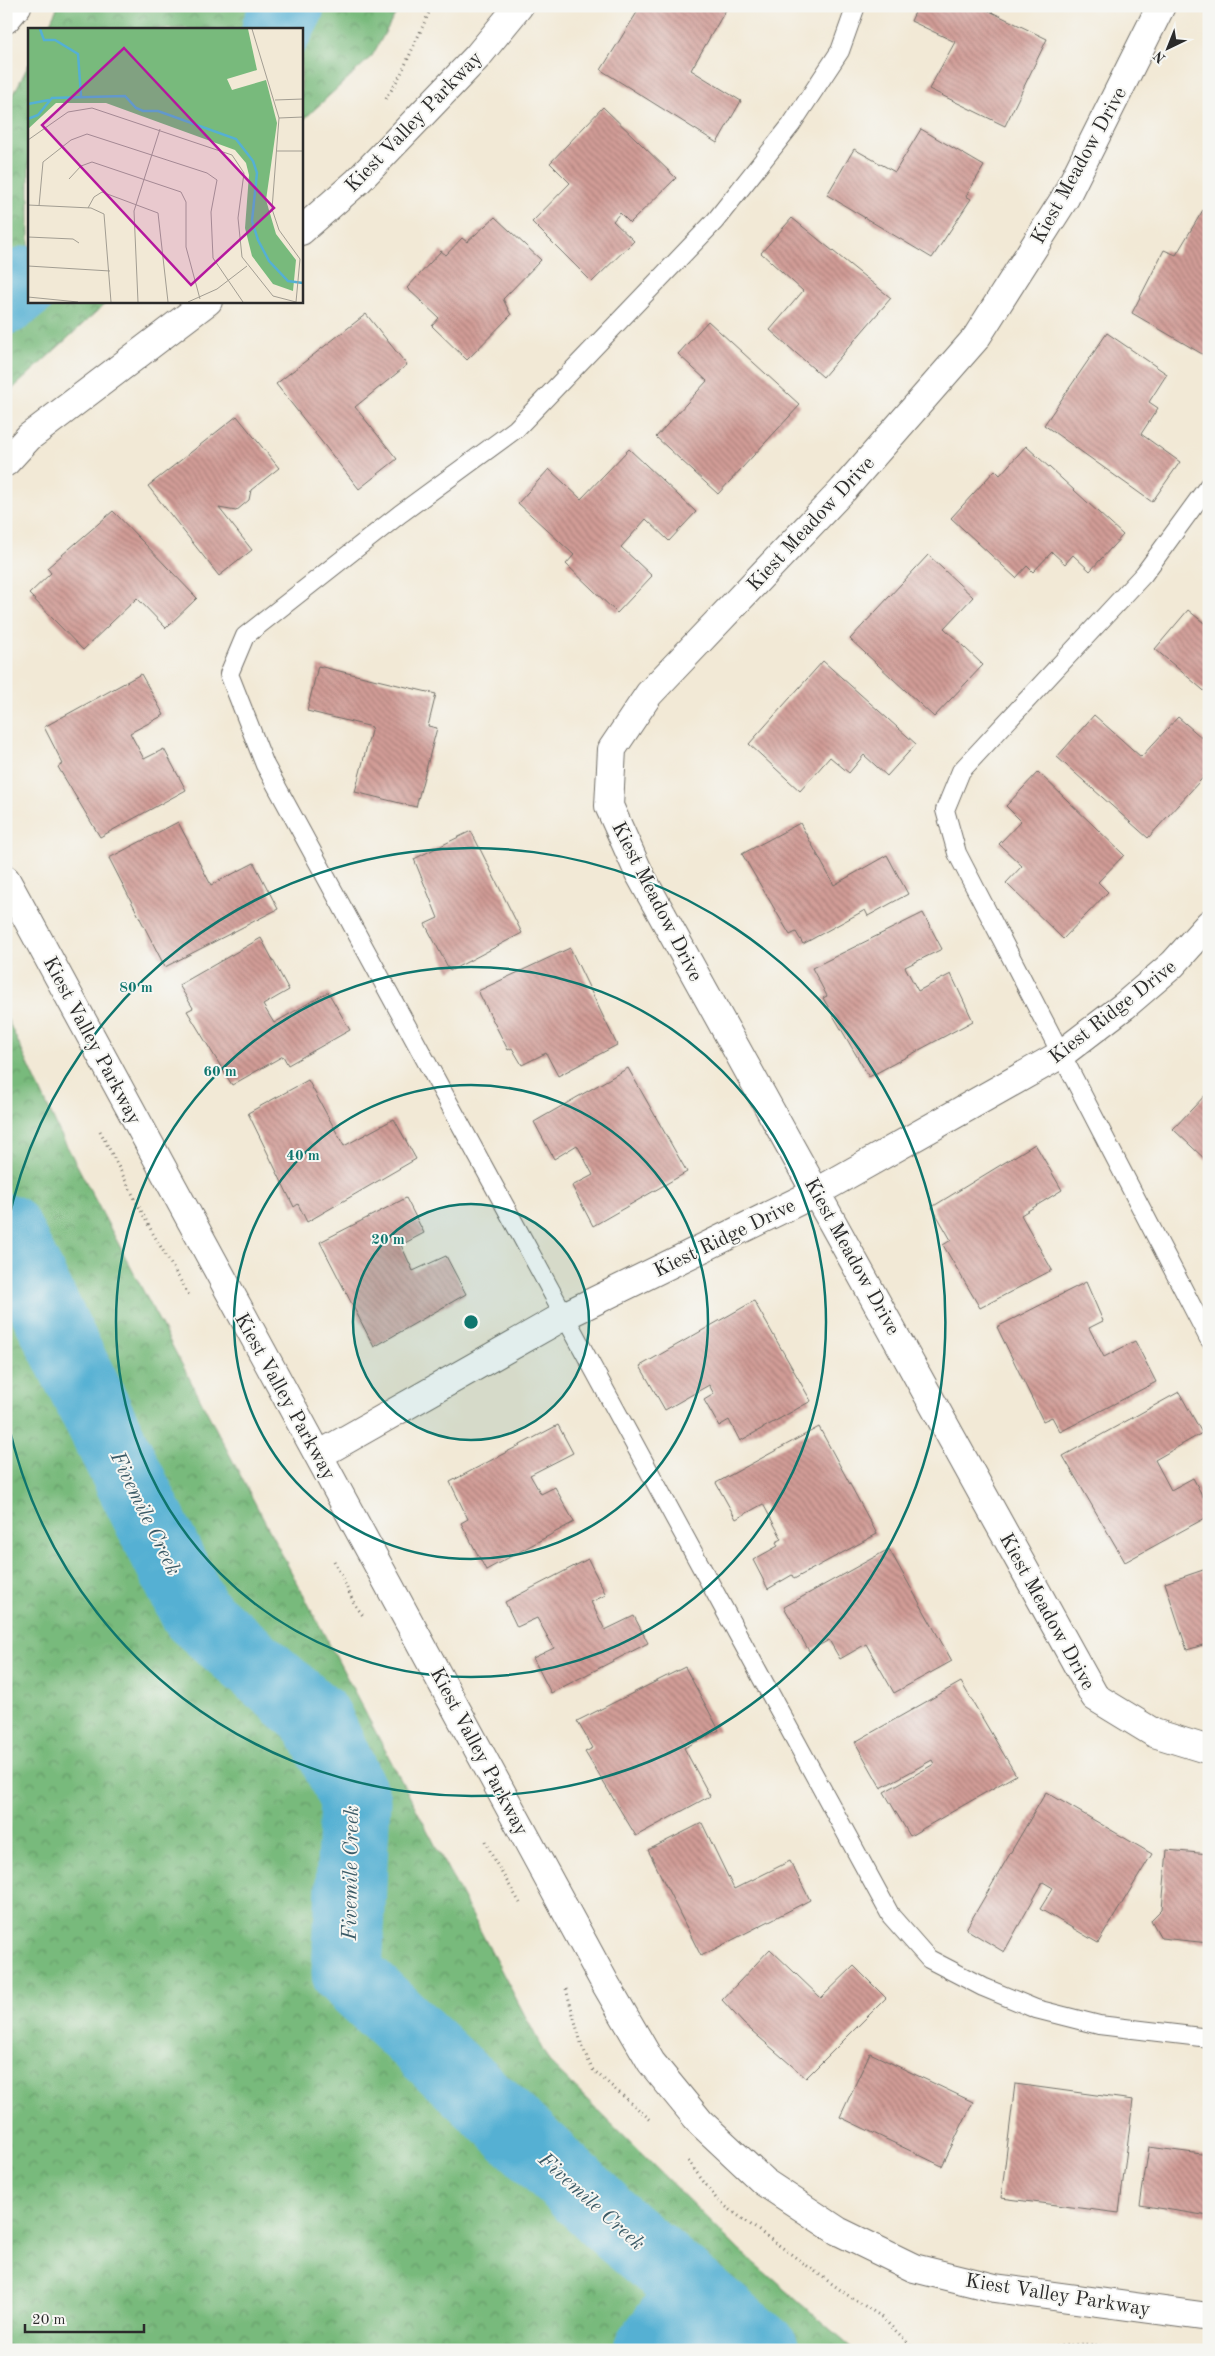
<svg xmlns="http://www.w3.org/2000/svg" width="1215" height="2356" font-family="'Old Standard TT',serif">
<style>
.forest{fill:url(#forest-crowns);stroke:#527254}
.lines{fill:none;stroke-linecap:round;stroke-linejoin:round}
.river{stroke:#55b0d3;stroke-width:71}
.building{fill:url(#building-back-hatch)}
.lane-casing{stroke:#716e67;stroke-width:20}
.street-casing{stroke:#716e67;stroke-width:30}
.path{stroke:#716e67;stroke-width:3;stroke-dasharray:1 4;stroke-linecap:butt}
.lane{stroke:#fff;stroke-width:18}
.street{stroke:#fff;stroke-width:28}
.ring{fill:none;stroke:#0f766e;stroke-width:2.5}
.labels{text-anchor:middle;stroke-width:4;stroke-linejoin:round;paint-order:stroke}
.street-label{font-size:20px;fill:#2b2b2b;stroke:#f6f6f2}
.water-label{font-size:21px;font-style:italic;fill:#3a5a66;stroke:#f6f6f2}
.inset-river{fill:none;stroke:#55b0d3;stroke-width:2.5}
.inset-road{fill:none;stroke:#a29d92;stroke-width:1}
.view{fill:#b5179e;fill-opacity:0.15;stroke:#b5179e;stroke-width:2.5}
.inset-edge{fill:none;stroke:#2b2b2b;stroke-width:2.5}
.centre{fill:#0f766e;stroke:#f6f6f2;stroke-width:2.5}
.ring-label{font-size:15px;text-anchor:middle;font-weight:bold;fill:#0f766e;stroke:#f6f6f2;stroke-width:4;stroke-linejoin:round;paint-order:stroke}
</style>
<defs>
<pattern id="forest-crowns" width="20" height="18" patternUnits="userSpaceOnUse" patternTransform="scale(1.25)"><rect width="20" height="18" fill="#78ba7c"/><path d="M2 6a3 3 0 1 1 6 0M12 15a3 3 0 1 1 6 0" fill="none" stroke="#639766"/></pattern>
<pattern id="building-back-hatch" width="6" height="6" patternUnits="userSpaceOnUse" patternTransform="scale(1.25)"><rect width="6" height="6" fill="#d19c96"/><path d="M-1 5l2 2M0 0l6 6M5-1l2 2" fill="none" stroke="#aa7f7b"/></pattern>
</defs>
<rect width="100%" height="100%" fill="#f6f6f2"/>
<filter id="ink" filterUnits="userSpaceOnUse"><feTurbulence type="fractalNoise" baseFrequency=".02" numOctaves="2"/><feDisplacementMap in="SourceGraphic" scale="10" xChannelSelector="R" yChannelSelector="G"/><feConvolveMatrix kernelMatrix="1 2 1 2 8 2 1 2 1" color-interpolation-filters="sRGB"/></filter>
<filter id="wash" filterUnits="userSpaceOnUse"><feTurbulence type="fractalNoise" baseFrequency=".0096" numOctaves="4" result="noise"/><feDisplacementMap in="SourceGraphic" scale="20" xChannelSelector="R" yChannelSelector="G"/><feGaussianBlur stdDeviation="1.12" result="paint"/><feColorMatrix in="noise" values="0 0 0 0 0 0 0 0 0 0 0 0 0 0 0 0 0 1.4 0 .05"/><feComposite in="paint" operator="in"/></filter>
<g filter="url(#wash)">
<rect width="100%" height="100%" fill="#f2e9d6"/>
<path class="forest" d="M58,6H400L372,56L301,122V29H47Z
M29,64V301H108L6,395V109Z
M6,1016L59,1131L550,2063L740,2251L854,2350H6Z"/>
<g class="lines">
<path class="river" d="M277,29L289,6
M6,299L29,281
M6,1229L196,1614L317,1719L355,1800L347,1973L622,2231L764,2350
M649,2350L694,2291"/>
</g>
<g id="blocks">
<path class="building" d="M641,6H728L691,70L741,101L717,143L601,70Z
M918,6H979L1047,39L1005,126L929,89L955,42L911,21Z
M603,107L676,178L630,223L620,213L613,221L634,241L592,282L532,222L570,183L550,163Z
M921,129L984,166L966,196L971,199L932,258L827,195L854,149L895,172Z
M1203,210L1209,214V358L1132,313L1164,250L1176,255Z
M495,217L541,260L503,299L511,315L467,360L432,326L439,318L407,288L441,251L446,255L462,238L467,242Z
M792,218L891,298L823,377L770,330L803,291L761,253Z
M366,314L407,365L355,407L397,459L359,489L276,384Z
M708,321L800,405L718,494L656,437L707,381L678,354Z
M1107,333L1167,374L1149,402L1158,408L1141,434L1180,462L1152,502L1044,425Z
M237,416L279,468L251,490L249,500L236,511L219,508L252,550L219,576L148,486Z
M1026,446L1123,535L1090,571L1073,555L1065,564L1052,552L1033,572L1027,566L1016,578L951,518L995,470L1000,475Z
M629,449L696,512L669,541L646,519L621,547L652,576L617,613L566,564L574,555L518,503L549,469L581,499Z
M113,511L197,598L166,628L137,598L83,650L29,594L51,573L47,568Z
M928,555L973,597L944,628L983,665L934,717L850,639Z
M1188,610L1209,627V695L1155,649Z
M823,661L916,744L887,776L864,755L849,773L830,757L800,791L749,744Z
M318,666L436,694L428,726L437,728L416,807L355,792L372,727L307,711Z
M141,674L164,715L130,733L144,759L164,749L186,790L100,837L58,767L63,764L44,727Z
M1094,715L1141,757L1178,717L1209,744V771L1148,838L1057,757Z
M1038,772L1124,855L1098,882L1108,892L1063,939L1006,883L1022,866L999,844L1021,821L1006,806Z
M178,822L211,885L254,863L278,909L165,967L109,858Z
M800,823L834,885L887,855L908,894L868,916L865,910L803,944L796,932L790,935L742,854Z
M471,831L522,933L450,971L425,924L438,918L414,859Z
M923,913L942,949L905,967L918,991L951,974L973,1021L869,1077L823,998L827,996L812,968Z
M261,938L289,990L263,1005L274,1023L328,992L350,1030L288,1065L283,1056L232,1085L187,1011L193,1008L179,985Z
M570,948L617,1045L558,1076L546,1053L522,1065L512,1048L508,1050L478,991Z
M628,1068L687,1172L593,1226L572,1186L593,1175L577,1145L554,1159L534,1122Z
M308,1080L344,1146L394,1119L416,1159L307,1222L298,1204L294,1207L248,1113Z
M1209,1091V1163L1173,1129Z
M1035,1144L1062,1190L1021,1215L1052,1270L980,1308L943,1245L951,1240L932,1207Z
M406,1198L424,1233L401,1245L413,1271L446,1256L466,1294L374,1347L320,1242Z
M1086,1282L1103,1321L1089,1328L1104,1357L1135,1341L1156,1382L1060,1432L1052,1417L1043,1421L997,1327Z
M754,1301L811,1401L740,1441L729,1420L719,1426L704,1400L714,1394L709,1385L665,1410L640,1366Z
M1179,1392L1202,1433L1155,1460L1171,1490L1193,1478L1209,1508V1516L1125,1562L1063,1456Z
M558,1425L573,1453L530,1475L541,1494L555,1487L574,1522L486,1570L461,1523L468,1519L450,1482Z
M819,1427L877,1534L794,1579L792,1575L768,1589L753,1560L778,1546L776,1542L782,1539L763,1504L736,1519L716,1483Z
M889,1549L952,1661L894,1693L866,1644L840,1659L829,1640L809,1651L784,1607Z
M588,1559L606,1595L591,1602L605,1630L634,1616L648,1643L551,1693L533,1658L554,1648L537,1618L517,1627L505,1602Z
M1209,1568V1643L1187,1650L1165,1583Z
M685,1667L719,1730L684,1748L710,1796L636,1836L585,1752L593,1748L577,1721Z
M961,1682L1016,1775L910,1836L884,1792L934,1764L932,1760L881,1788L855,1742Z
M1046,1792L1152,1854L1098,1943L1040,1909L1053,1888L1043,1882L1004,1952L966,1929Z
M702,1823L734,1889L790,1861L810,1900L701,1956L648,1850Z
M1167,1850L1209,1854V1943L1161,1938L1151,1920L1162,1909Z
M770,1949L821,1998L854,1966L886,1998L806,2078L744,2024L722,2000Z
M870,2053L973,2102L942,2166L840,2117Z
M1015,2084L1133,2100L1119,2213L1001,2198Z
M1149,2147L1209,2155V2216L1140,2205Z"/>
</g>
</g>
<g filter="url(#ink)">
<use href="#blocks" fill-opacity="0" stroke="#716e67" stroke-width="1"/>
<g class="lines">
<g class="lane-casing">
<path id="lane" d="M856,6L840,51L791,125L715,221L516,429L400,514L245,636L229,674L265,765L891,1916L929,1959L983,1987L1036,2009L1099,2025L1209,2038
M1209,485L1144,574L961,771L945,810L957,853L1209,1339"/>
</g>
<g class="street-casing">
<path id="street" d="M1161,6L1065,198L976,338L843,490L649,694L612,749L609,806L639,873L1095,1697L1154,1733L1209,1750
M6,19L17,6
M301,231L358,181L477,57L519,6
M6,462L29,437L208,301
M6,880L605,1983L651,2062L701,2123L764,2182L838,2231L914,2268L995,2288L1209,2317
M319,1455L564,1316L817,1192L1060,1055L1124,1006L1173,964L1209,924"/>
</g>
<path class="path" d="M386,99L401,74L432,6
M100,1131L151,1230L190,1297
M334,1561L355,1605L364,1617
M486,1841L493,1858L520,1903
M566,1989L581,2043L592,2069L652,2121
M688,2161L718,2201L846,2294L879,2315L916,2350
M1026,2350L1083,2344L1139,2350"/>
<use href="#lane" class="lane"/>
<use href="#street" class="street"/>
</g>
</g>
<circle cx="471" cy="1322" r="118" fill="#0f766e" fill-opacity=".12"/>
<g class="ring">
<circle cx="471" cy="1322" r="118"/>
<circle cx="471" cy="1322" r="237"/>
<circle cx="471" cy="1322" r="355"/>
<path d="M7 1227A474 474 0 1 1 7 1417"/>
</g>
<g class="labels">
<g class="street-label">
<text transform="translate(413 121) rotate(-46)" y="7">Kiest Valley Parkway</text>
<text transform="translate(1078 165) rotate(-61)" y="7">Kiest Meadow Drive</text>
<text transform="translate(810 523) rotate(-47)" y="7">Kiest Meadow Drive</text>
<text transform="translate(658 901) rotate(63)" y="7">Kiest Meadow Drive</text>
<text transform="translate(1112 1011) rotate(-38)" y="7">Kiest Ridge Drive</text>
<text transform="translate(93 1040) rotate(62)" y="7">Kiest Valley Parkway</text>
<text transform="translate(724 1237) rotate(-26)" y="7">Kiest Ridge Drive</text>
<text transform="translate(853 1256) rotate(61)" y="7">Kiest Meadow Drive</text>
<text transform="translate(286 1396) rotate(61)" y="7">Kiest Valley Parkway</text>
<text transform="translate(1048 1611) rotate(61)" y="7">Kiest Meadow Drive</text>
<text transform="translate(480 1751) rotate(62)" y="7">Kiest Valley Parkway</text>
<text transform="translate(1058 2294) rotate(9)" y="7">Kiest Valley Parkway</text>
</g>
<g class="water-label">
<text transform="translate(146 1513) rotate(64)" y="7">Fivemile Creek</text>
<text transform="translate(350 1873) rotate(-89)" y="7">Fivemile Creek</text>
<text transform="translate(592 2201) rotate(42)" y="7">Fivemile Creek</text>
</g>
</g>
<g transform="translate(28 28)">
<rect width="275" height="275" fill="#f2e9d6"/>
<path d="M0,1H220L229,42L199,51L204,62L238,52L249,95L238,172L248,206L268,232L265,263L245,256L224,228L217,200L221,147L218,135L207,122L78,75H28L0,101Z" fill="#78ba7c"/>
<path class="inset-river" d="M12,1L16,12H27L50,26L53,68M0,76L21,72M0,91L10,87L24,70L97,68L108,80L115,83H130L208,111L225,133L229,145L224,193L230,212L241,233L260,253L275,255"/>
<path class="inset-road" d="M224,1L251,90L244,181L251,202L272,231L268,274M247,72L275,71M251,90L275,89M0,112L40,84L64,80L204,127L216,145L210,190L214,229L245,268L268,274M249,123H275M41,151L53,138L64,134L153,164L158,174V219L172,271M275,157V173M0,177L63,180L76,186L83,274M11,178L15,134L43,112L59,106L179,145L189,152L183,184L185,230L215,274M60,180L66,169L74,164L130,185L140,274M0,209L45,211L51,215M0,238L82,243M0,269L50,274M110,274L106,183L132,101M160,274L189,261L219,238"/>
<path class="view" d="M96,20L246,180L163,257L14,97Z"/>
<rect width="275" height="275" class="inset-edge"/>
</g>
<circle cx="471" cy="1322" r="8" class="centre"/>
<g class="ring-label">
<text x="136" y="992">80 m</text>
<text x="220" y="1076">60 m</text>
<text x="303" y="1160">40 m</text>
<text x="388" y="1244">20 m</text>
</g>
<rect width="1215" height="2356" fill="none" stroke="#f6f6f2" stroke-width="25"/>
<g transform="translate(1168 48) rotate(223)" stroke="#f6f6f2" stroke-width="4" paint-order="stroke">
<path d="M0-4L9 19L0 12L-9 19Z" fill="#2b2b2b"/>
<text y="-8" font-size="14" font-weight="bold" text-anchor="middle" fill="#2b2b2b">N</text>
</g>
<path d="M25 2324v8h119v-8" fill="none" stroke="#2b2b2b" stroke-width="2.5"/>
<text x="32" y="2324" font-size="15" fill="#2b2b2b" stroke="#f6f6f2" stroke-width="4" paint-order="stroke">20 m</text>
</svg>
